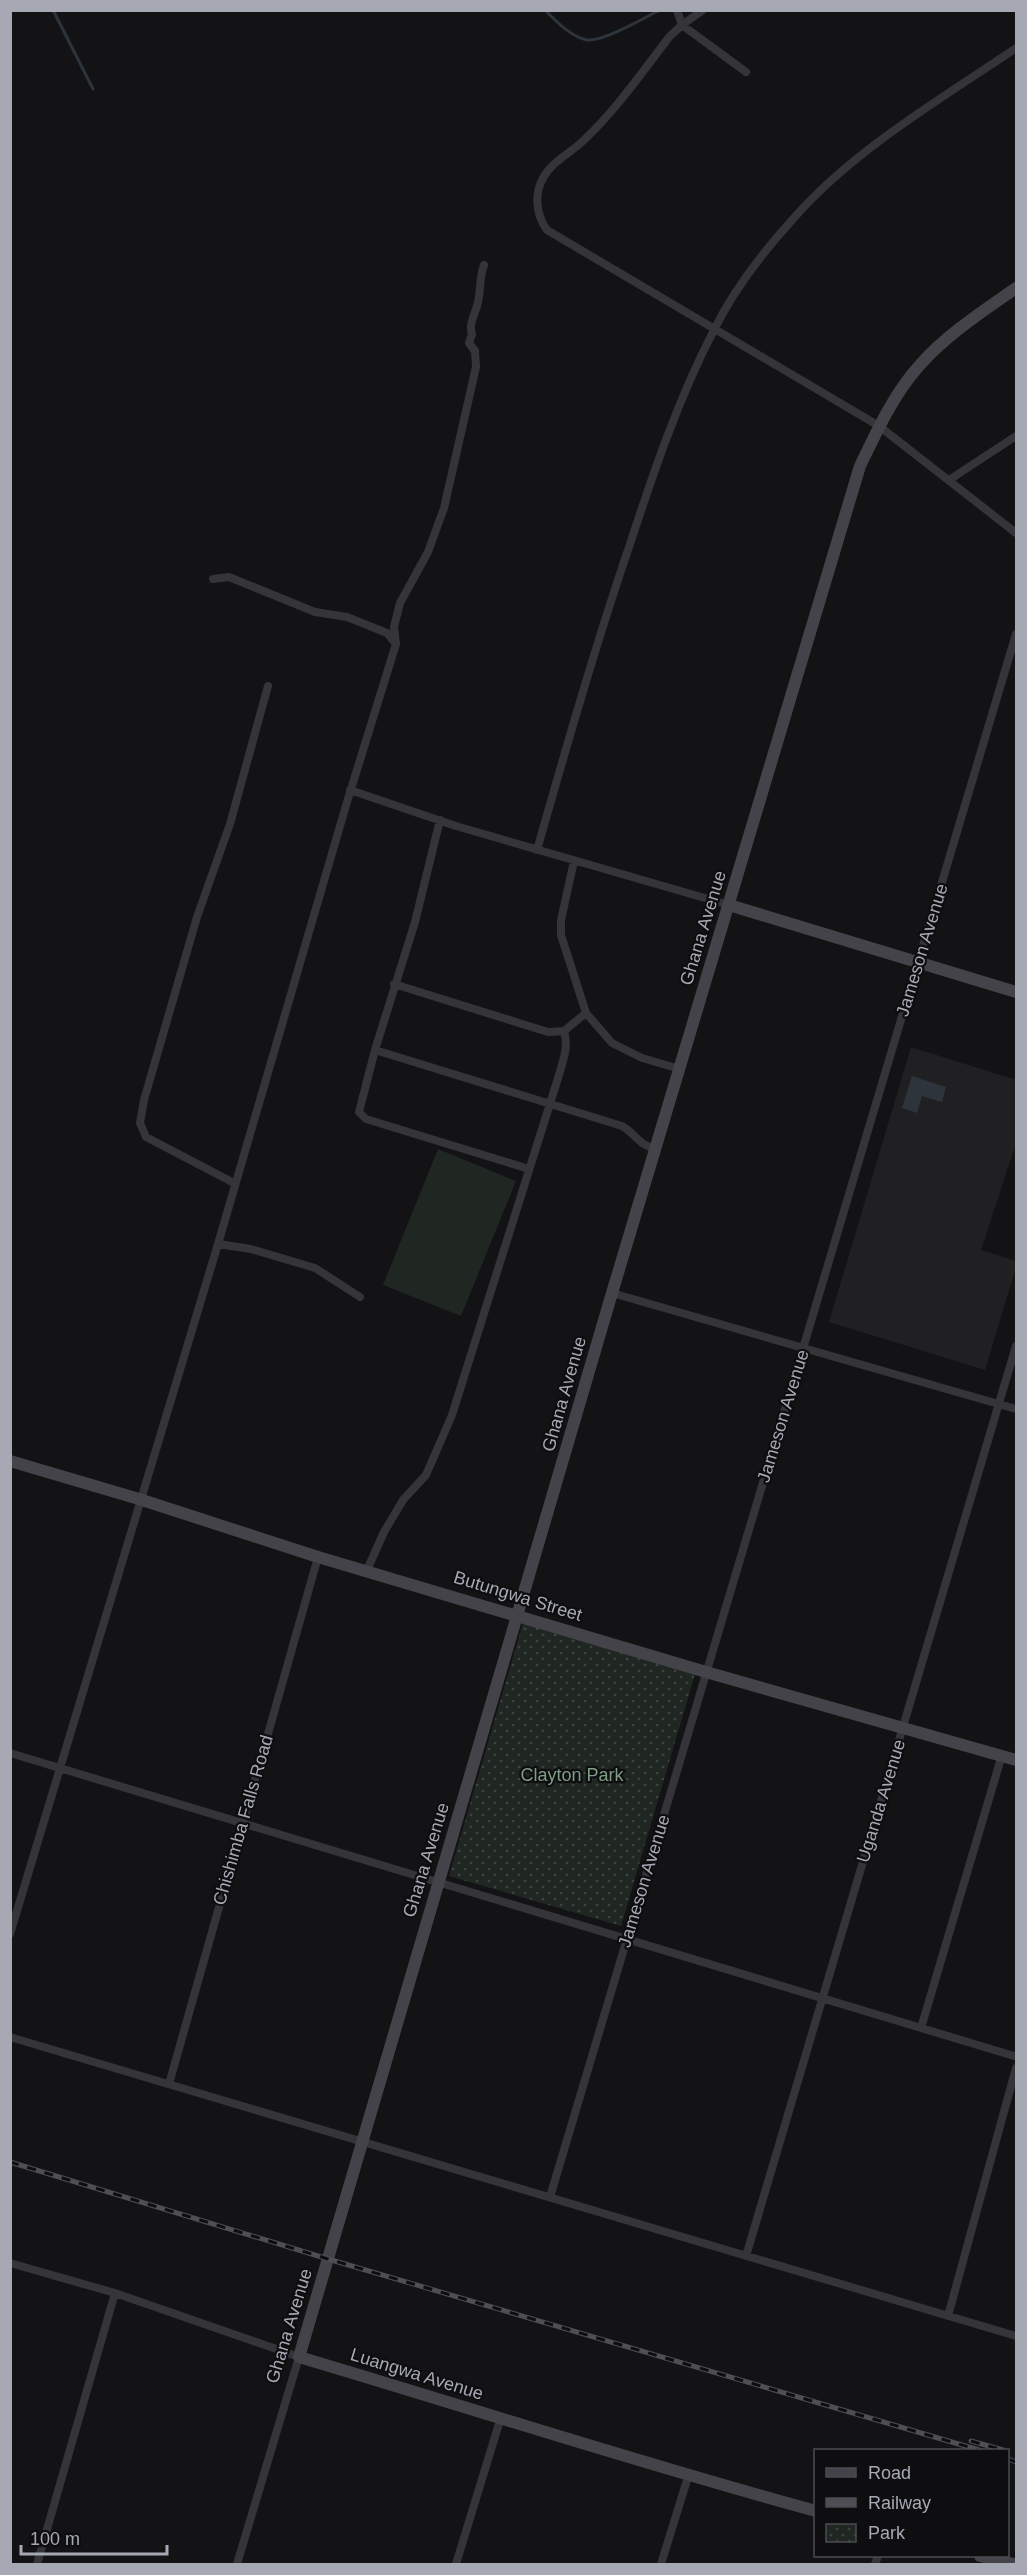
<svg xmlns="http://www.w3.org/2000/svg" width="1027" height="2575" font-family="Arial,sans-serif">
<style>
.built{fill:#201f21}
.green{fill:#202621}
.park{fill:url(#park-dots)}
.water{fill:#2e343c}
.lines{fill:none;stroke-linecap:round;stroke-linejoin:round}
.stream{stroke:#2e343c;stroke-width:3}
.street{stroke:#353539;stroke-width:8}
.secondary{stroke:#434349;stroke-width:12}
.rail-casing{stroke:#4e4e54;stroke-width:5}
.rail{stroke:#0e0e10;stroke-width:3;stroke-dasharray:9;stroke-linecap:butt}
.labels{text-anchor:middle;stroke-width:4.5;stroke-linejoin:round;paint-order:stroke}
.street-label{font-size:18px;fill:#a6a9b3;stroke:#0e0e10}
.park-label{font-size:18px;fill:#7f9c85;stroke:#0e0e10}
</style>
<defs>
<pattern id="park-dots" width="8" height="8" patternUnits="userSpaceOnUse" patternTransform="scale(1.5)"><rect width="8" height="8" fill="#202621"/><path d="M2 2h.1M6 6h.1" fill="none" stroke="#3d433f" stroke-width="1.8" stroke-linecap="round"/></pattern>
</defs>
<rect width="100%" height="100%" fill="#131315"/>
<path class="built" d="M911,1047L1016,1080V1143L981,1250L1016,1261V1267L985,1370L829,1322Z"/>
<path class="green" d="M438,1149L516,1181L461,1316L383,1285Z"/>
<path class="park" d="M523,1623L695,1674L621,1926L449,1876Z"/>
<path class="water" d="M912,1076L946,1087L942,1102L922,1096L917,1113L902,1108Z"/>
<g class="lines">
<path class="stream" d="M53,10L93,89
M545,10C556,21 571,37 587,40C603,42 644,18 660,10"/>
<path class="street" d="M677,10L682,25L703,10
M746,72L682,25L670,36C643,71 616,110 584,140C571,153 552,161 543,178C534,194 536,215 547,230L879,426L1016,533
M949,480L1016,436
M213,579L229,577L315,612L347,617L387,633L396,644
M350,790L456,826L729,905
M440,820L415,922L375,1050L359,1112L366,1119L529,1169
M537,850C566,748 595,647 629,547C653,474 678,399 714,330C733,291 764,251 793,219C853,150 941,99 1016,48
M574,861L561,920V935L586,1013L612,1043L642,1058L680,1069
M394,984L548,1032L564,1031L586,1013
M375,1050L622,1126C636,1134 638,1145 656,1149
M234,1183L146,1137L140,1123L144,1100L197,917L230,824L268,686
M218,1244L251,1249L315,1268L360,1297
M612,1293L1016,1409
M367,1570L384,1532L403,1500L426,1475L452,1415L559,1075C563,1060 569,1047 564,1031
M10,1753L1014,2056
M10,1934L218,1244L347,802L396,644L394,627L400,603L428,552L444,508L476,367L475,351L469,343L472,334C468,324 476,313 478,302C481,289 479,278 484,265
M921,2028L1002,1755
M10,2037L1016,2336
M169,2084L318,1557
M550,2197L1016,634
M746,2256L1016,1346
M10,2263L115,2293L299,2357L237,2564
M948,2316L1016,2068
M37,2564L115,2293
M456,2564L501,2417
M661,2564L688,2477
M875,2564L878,2556"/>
<path class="secondary" d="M729,905L1016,992
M10,1461L139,1499L318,1557L706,1672L1016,1760
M816,2511C642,2464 471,2408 299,2357L612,1293L860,466C877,431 893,395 919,366C946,335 983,311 1016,288
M980,2556L1014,2564"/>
<g class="rail-casing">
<path id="rail" d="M10,2162L328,2259L979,2450
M971,2441L1003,2450
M1008,2459L1016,2462"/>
</g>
<use href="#rail" class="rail"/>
</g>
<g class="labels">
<g class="street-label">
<text transform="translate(703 928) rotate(-73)" y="6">Ghana Avenue</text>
<text transform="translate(922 950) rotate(-73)" y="6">Jameson Avenue</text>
<text transform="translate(564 1394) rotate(-74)" y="6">Ghana Avenue</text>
<text transform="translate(783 1416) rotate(-73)" y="6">Jameson Avenue</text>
<text transform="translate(518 1596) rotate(17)" y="6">Butungwa Street</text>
<text transform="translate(881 1801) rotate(-73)" y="6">Uganda Avenue</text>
<text transform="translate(243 1820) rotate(-74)" y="6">Chishimba Falls Road</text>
<text transform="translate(426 1860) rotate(-73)" y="6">Ghana Avenue</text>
<text transform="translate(644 1881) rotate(-73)" y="6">Jameson Avenue</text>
<text transform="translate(289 2326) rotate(-73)" y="6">Ghana Avenue</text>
<text transform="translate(417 2374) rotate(17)" y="6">Luangwa Avenue</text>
</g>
<g class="park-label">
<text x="572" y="1781">Clayton Park</text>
</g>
</g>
<rect width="1027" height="2575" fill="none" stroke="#a6a9b3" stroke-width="24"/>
<rect x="814" y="2449" width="195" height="108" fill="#0e0e10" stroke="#4b4c51" stroke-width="1.5"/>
<rect x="826" y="2468" width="30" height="9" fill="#434349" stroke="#4b4c51" stroke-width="1.5"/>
<text x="868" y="2479" font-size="18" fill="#a6a9b3">Road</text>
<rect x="826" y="2498" width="30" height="9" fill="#4e4e54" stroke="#4b4c51" stroke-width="1.5"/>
<text x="868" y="2509" font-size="18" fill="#a6a9b3">Railway</text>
<rect x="826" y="2524" width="30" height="18" fill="url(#park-dots)" stroke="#4b4c51" stroke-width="1.5"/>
<text x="868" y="2539" font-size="18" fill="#a6a9b3">Park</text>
<path d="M21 2545v9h146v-9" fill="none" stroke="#a6a9b3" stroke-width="3"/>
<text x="30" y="2545" font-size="18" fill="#a6a9b3" stroke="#0e0e10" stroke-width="4.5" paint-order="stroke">100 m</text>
</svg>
